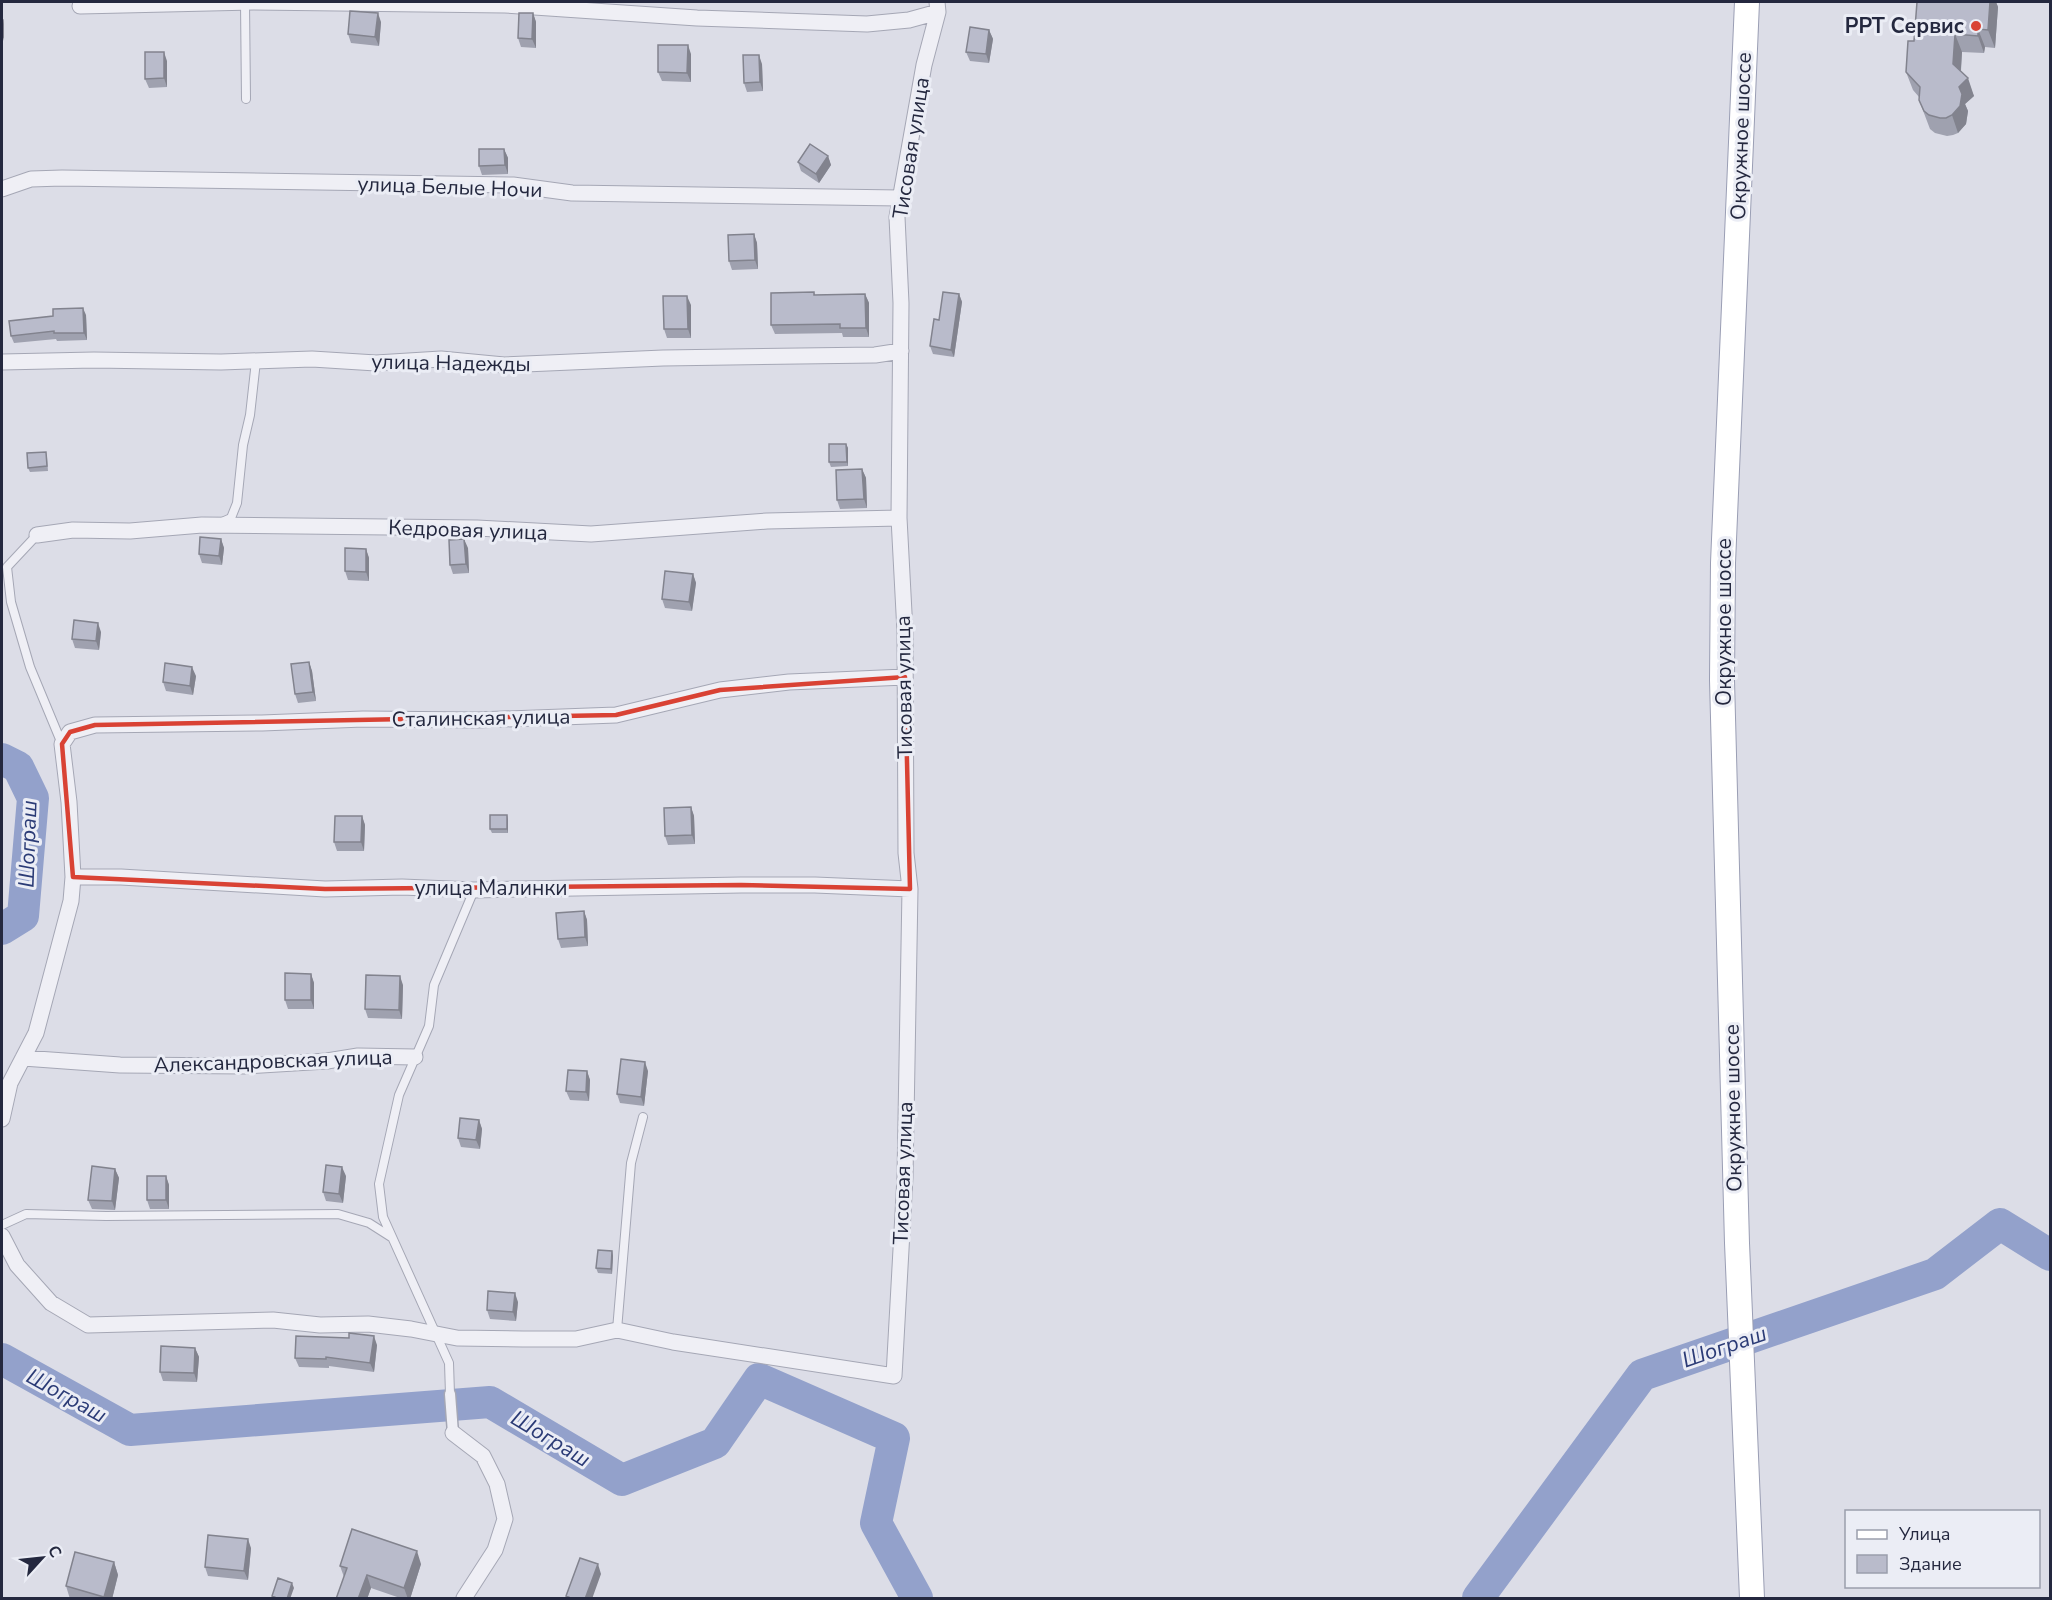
<svg xmlns="http://www.w3.org/2000/svg" width="2052" height="1600" font-family="'Nunito Sans',sans-serif">
<style>
.lines{fill:none;stroke-linecap:round;stroke-linejoin:round}
.river{stroke:#93a1cb;stroke-width:32}
.service-casing{stroke:#a5a7b5;stroke-width:10}
.pedestrian-casing{stroke:#a5a7b5;stroke-width:13}
.minor-casing{stroke:#a5a7b5;stroke-width:17}
.primary-casing{stroke:#9a9eb4;stroke-width:26}
.service{stroke:#efeff5;stroke-width:8}
.pedestrian{stroke:#efeff5;stroke-width:10}
.minor{stroke:#efeff5;stroke-width:15}
.primary{stroke:#fff;stroke-width:24}
.wall{fill:#9fa1af}
.shaded-wall{fill:#82838e}
.building{fill:#b9bbcb;stroke:#82838e;stroke-width:1.5}
.marked{fill:none;stroke:#d94234;stroke-width:4.5;stroke-linejoin:round}
.poi-dot{fill:#d94234;stroke:#ebedf5;stroke-width:2}
.labels{text-anchor:middle;stroke-width:6;stroke-linejoin:round;paint-order:stroke}
.poi-label{font-size:21px;font-weight:bold;fill:#24283f;stroke:#ebedf5;text-anchor:end}
.street-label{font-size:21px;fill:#24283f;stroke:#ebedf5}
.water-label{font-size:22px;font-style:italic;fill:#2b3b76;stroke:#ebedf5}
</style>
<rect width="100%" height="100%" fill="#dcdde7"/>
<g class="lines">
<path class="river" d="M2,759L18,767L33,798L23,916L2,929
M2,1359L130,1430L490,1402L622,1480L715,1443L759,1379L894,1438L876,1523L917,1598
M1478,1598L1642,1375L1935,1274L2000,1224L2050,1255"/>
<g class="service-casing">
<path id="service" d="M245,3L246,99
M222,522L231,518L237,503L243,445L250,415L256,361
M37,535L7,567L11,602L30,667L62,744
M2,1225L26,1214L106,1216L338,1214L369,1223L391,1237
M617,1330L631,1163L643,1117
M450,1394L449,1363L383,1217L379,1184L399,1095L429,1026L434,985L474,890"/>
</g>
<g class="pedestrian-casing">
<path id="pedestrian" d="M450,1394L453,1433"/>
</g>
<g class="minor-casing">
<path id="minor" d="M80,6L253,2L505,5L697,18L867,24L909,20L938,12
M2,189L31,179L62,178L513,185L572,193L900,198
M2,362L94,360L221,362L312,359L376,363L441,359L504,365L663,358L875,355L901,351
M37,535L73,530L130,531L202,525L477,528L591,534L767,521L899,518
M73,877H121L325,889L402,887L474,890L741,885H815L910,889
M23,1058L120,1065L246,1066L327,1061L358,1056L415,1057
M2,1119L10,1083L36,1033L71,901L73,877L69,802L62,744L70,732L95,725L262,723L363,719L477,720L616,715L720,690L789,682L905,677
M2,1236L17,1265L51,1303L88,1325L273,1320L320,1325L368,1324L411,1329L457,1338L523,1339H576L617,1330L673,1342L894,1376L905,1177L910,889L906,853L905,632L899,518L901,303L897,217L924,65L938,12L937,2
M453,1433L483,1456L497,1484L505,1519L495,1550L464,1598"/>
</g>
<g class="primary-casing">
<path id="primary" d="M1747,2L1723,563L1722,680L1737,1243L1752,1598"/>
</g>
<use href="#service" class="service"/>
<use href="#pedestrian" class="pedestrian"/>
<use href="#minor" class="minor"/>
<use href="#primary" class="primary"/>
</g>
<path class="wall" d="M1917,2H1996L1998,7L1995,48L1985,47L1984,53L1962,52L1961,71L1974,96L1965,104L1968,111L1966,124L1958,133L1953,135L1947,136L1935,133L1930,129L1919,100V97L1913,90L1906,72L1914,41Z
M533,13L536,22V48L521,47L518,38Z
M381,22L379,46L351,43L348,34Z
M989,30L993,39L989,63L970,61L966,52Z
M691,54V82L662,81L658,72Z
M167,61V87L149,88L145,79Z
M762,64L763,91L747,92L744,83Z
M504,149L508,158V174L482,175L479,166Z
M828,156L831,165L819,183L801,171L798,162Z
M754,234L757,243L758,269L732,270L729,261Z
M814,292L815,295L865,294L869,303V337H843L842,333L775,334L771,325Z
M959,294L962,302L954,357L933,354L930,346L939,320Z
M691,305V338H667L664,329Z
M86,315L87,340L57,341L56,339L14,343L11,336Z
M846,444L848,448V466L831,467L829,462Z
M47,457L48,471L30,472L28,468Z
M862,469L866,478L867,508L840,509L837,500Z
M221,539L224,548L222,565L202,563L199,554Z
M468,548L469,573L453,574L450,565Z
M366,549L369,558V581L348,580L345,571Z
M693,574L696,583L692,611L665,608L662,599Z
M101,632L99,650L75,648L72,639Z
M309,662L312,671L316,701L298,703L295,694Z
M196,676L193,695L166,691L163,682Z
M691,807L694,816L695,844L668,845L665,836Z
M507,815L508,820V833H492L490,829Z
M362,816L365,825L364,851H337L334,842Z
M584,911L587,920L588,946L561,948L558,939Z
M311,974L314,983V1009H288L285,1000Z
M403,985L402,1019L368,1018L365,1009Z
M587,1071L590,1080L589,1101L570,1100L566,1091Z
M648,1071L644,1106L620,1103L617,1094Z
M479,1120L482,1129L480,1149L461,1147L458,1138Z
M115,1169L119,1178L115,1210L92,1209L88,1200Z
M166,1176L169,1185V1209H150L147,1200Z
M346,1176L343,1203L326,1201L323,1192Z
M612,1251L613,1256L612,1274L598,1273L596,1268Z
M518,1302L516,1321L490,1319L487,1310Z
M377,1345L374,1372L329,1366V1368L299,1367L295,1358Z
M195,1348L199,1357L197,1382L163,1381L160,1372Z
M251,1548L248,1580L208,1576L205,1567Z
M114,1562L118,1575L112,1599H70L66,1586Z
M421,1564L410,1599H403L371,1588L367,1599H336L344,1577L340,1566Z"/>
<path class="shaded-wall" d="M1990,2H1996L1998,7L1995,48L1988,30Z
M378,13L381,22L379,46L375,37Z
M533,13L536,22V48L532,39Z
M3,20L4,24V41L3,37Z
M1978,29L1985,47L1984,53L1978,36Z
M989,30L993,39L989,63L986,54Z
M1955,34L1962,52L1960,82L1953,64Z
M688,45L691,54V82L687,73Z
M164,52L167,61V87L164,78Z
M759,55L762,64L763,91L760,82Z
M1968,78L1974,96L1965,104L1968,111L1966,124L1958,133L1952,115L1959,87Z
M504,149L508,158V174L505,165Z
M828,156L831,165L819,183L816,174Z
M754,234L757,243L758,269L755,260Z
M865,294L869,303V337L866,328Z
M959,294L962,302L954,357L951,350Z
M687,296L691,305V338L688,329Z
M83,308L86,315L87,340L84,333Z
M846,444L848,448V466L847,462Z
M862,469L866,478L867,508L864,499Z
M221,539L224,548L222,565L219,556Z
M464,539L468,548L469,573L466,564Z
M366,549L369,558V581L366,572Z
M693,574L696,583L692,611L689,602Z
M98,623L101,632L99,650L96,641Z
M309,662L312,671L316,701L313,692Z
M192,667L196,676L193,695L190,686Z
M691,807L694,816L695,844L692,835Z
M507,815L508,820V833L507,829Z
M362,816L365,825L364,851L361,842Z
M584,911L587,920L588,946L585,937Z
M311,974L314,983V1009L311,1000Z
M400,976L403,985L402,1019L399,1010Z
M645,1062L648,1071L644,1106L641,1097Z
M587,1071L590,1080L589,1101L586,1092Z
M479,1120L482,1129L480,1149L476,1140Z
M342,1167L346,1176L343,1203L339,1194Z
M115,1169L119,1178L115,1210L112,1201Z
M166,1176L169,1185V1209L166,1200Z
M612,1251L613,1256L612,1274L611,1269Z
M515,1293L518,1302L516,1321L513,1312Z
M374,1336L377,1345L374,1372L370,1363Z
M195,1348L199,1357L197,1382L194,1373Z
M248,1539L251,1548L248,1580L244,1571Z
M417,1551L421,1564L410,1599H408L404,1588Z
M114,1562L118,1575L112,1599H105L104,1597Z
M598,1564L601,1574L592,1599H585Z
M367,1575L371,1588L367,1599H358Z
M292,1583L294,1588L290,1599H287Z"/>
<path class="building" d="M1917,2H1990L1988,30L1978,29V36L1955,34L1953,64L1968,78L1959,87L1962,94L1960,106L1952,115L1946,118H1940L1929,115L1924,111L1919,100L1920,87L1906,72L1908,41H1914Z
M350,11L378,13L375,37L348,34Z
M519,13H533L532,39L518,38Z
M2,20H3V37H2Z
M970,27L989,30L986,54L966,52Z
M658,45H688L687,73L658,72Z
M145,52H164V78L145,79Z
M743,55H759L760,82L744,83Z
M810,144L828,156L816,174L798,162Z
M479,149H504L505,165L479,166Z
M754,234L755,260L729,261L728,235Z
M814,292V295L865,294L866,328H840V324L771,325V293Z
M943,292L959,294L951,350L930,346L934,319L939,320Z
M663,296H687L688,329H664Z
M83,308L84,333H54V331L11,336L9,321L53,316V309Z
M829,444H846L847,462H829Z
M46,452L47,466L28,468L27,453Z
M862,469L864,499L837,500L836,470Z
M200,537L221,539L219,556L199,554Z
M464,539L466,564L450,565L449,540Z
M345,548L366,549V572L345,571Z
M665,571L693,574L689,602L662,599Z
M74,620L98,623L96,641L72,639Z
M309,662L313,692L295,694L291,664Z
M165,663L192,667L190,686L163,682Z
M691,807L692,835L665,836L664,808Z
M490,815H507V829H490Z
M335,816H362L361,842H334Z
M584,911L585,937L558,939L556,913Z
M285,973L311,974V1000H285Z
M366,975L400,976L399,1010L365,1009Z
M621,1059L645,1062L641,1097L617,1094Z
M568,1070L587,1071L586,1092L566,1091Z
M460,1118L479,1120L476,1140L458,1138Z
M326,1165L342,1167L339,1194L323,1192Z
M92,1166L115,1169L112,1201L88,1200Z
M147,1176H166V1200H147Z
M598,1250L612,1251L611,1269L596,1268Z
M488,1291L515,1293L513,1312L487,1310Z
M349,1333L374,1336L370,1363L326,1357V1359L295,1358L296,1336L349,1338Z
M161,1346L195,1348L194,1373L160,1372Z
M352,1529L417,1551L404,1588L367,1575L358,1599H336L347,1568L340,1566Z
M208,1535L248,1539L244,1571L205,1567Z
M75,1552L114,1562L104,1597L66,1586Z
M580,1558L598,1564L585,1599H573L566,1596Z
M278,1578L292,1583L287,1599H279L272,1596Z"/>
<path class="marked" d="M905,677L910,889L741,885L325,889L73,877L62,744L70,732L95,725L616,715L720,690Z"/>
<circle class="poi-dot" cx="1976" cy="26" r="6"/>
<g class="labels">
<g class="poi-label">
<text x="1964" y="33">РРТ Сервис</text>
</g>
<g class="street-label">
<text transform="translate(1741 136) rotate(-88)" y="7">Окружное шоссе</text>
<text transform="translate(911 148) rotate(-81)" y="7">Тисовая улица</text>
<text transform="translate(450 187) rotate(2)" y="7">улица Белые Ночи</text>
<text transform="translate(451 363) rotate(1)" y="7">улица Надежды</text>
<text transform="translate(468 530) rotate(2)" y="7">Кедровая улица</text>
<text transform="translate(1724 622) rotate(-90)" y="7">Окружное шоссе</text>
<text transform="translate(904 687) rotate(-91)" y="7">Тисовая улица</text>
<text transform="translate(481 718) rotate(-1)" y="7">Сталинская улица</text>
<text x="491" y="895">улица Малинки</text>
<text transform="translate(273 1061) rotate(-2)" y="7">Александровская улица</text>
<text transform="translate(1733 1108) rotate(-91)" y="7">Окружное шоссе</text>
<text transform="translate(903 1173) rotate(-88)" y="7">Тисовая улица</text>
</g>
<g class="water-label">
<text transform="translate(27 844) rotate(-88)" y="8">Шограш</text>
<text transform="translate(1724 1346) rotate(-19)" y="8">Шограш</text>
<text transform="translate(67 1395) rotate(29)" y="8">Шограш</text>
<text transform="translate(551 1438) rotate(31)" y="8">Шограш</text>
</g>
</g>
<rect width="2052" height="1600" fill="none" stroke="#24283f" stroke-width="6"/>
<rect x="1845" y="1510" width="195" height="78" fill="#ebedf5" stroke="#9b9eac" stroke-width="1.5"/>
<rect x="1857" y="1530" width="30" height="9" fill="#ffffff" stroke="#9b9eac" stroke-width="1.5"/>
<text x="1899" y="1540" font-size="18" fill="#24283f">Улица</text>
<rect x="1857" y="1555" width="30" height="18" fill="#b9bbcb" stroke="#9b9eac" stroke-width="1.5"/>
<text x="1899" y="1570" font-size="18" fill="#24283f">Здание</text>
<g transform="translate(42 1558) rotate(63)" stroke="#ebedf5" stroke-width="4.5" paint-order="stroke">
<path d="M0-4.5L10 22L0 15L-10 22Z" fill="#24283f"/>
<text y="-9" font-size="16" font-weight="bold" text-anchor="middle" fill="#24283f">С</text>
</g>
</svg>
